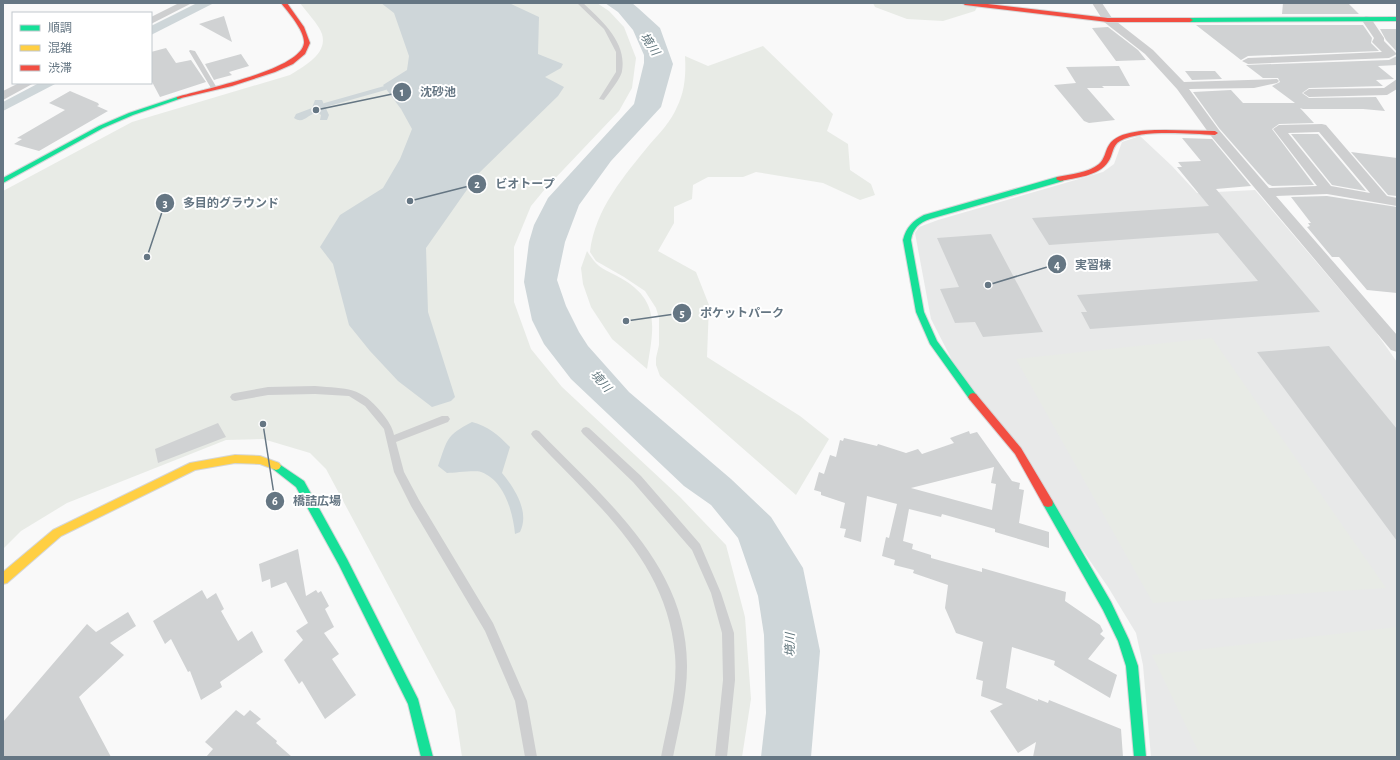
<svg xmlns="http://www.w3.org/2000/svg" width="1400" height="760" font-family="'Alegreya Sans','Noto Sans JP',sans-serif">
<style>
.built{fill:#e8e9e9}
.green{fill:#e8ebe6}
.water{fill:#ced6d9}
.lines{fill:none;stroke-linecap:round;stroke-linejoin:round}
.stream{stroke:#ced6d9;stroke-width:4}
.building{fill:#d0d2d3;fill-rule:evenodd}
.fast-casing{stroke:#d5d6d7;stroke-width:2}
.slow-casing{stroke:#d5d6d7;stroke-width:2}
.jam-casing{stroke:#d5d6d7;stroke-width:2}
.lane{fill:#cecfd0;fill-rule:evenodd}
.street{fill:#cecfd0;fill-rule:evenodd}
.fast{fill:#16e098;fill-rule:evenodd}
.slow{fill:#ffcf43;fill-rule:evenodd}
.jam{fill:#f24e42;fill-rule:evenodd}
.labels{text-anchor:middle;stroke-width:4;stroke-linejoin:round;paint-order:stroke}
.water-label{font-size:12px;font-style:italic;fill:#60757c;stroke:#fff}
.leader{fill:none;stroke:#657683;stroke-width:1.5}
.callout-dot{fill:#657683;stroke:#fff;stroke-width:1.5}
.mark-label{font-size:12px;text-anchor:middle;font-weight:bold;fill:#fff}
.callout-label{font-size:12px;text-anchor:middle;font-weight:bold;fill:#657683;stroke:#fff;stroke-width:4;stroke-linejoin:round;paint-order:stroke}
</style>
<rect width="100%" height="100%" fill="#f9f9f9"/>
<path class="built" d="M1140,136L1172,166L1197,193L1255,190L1375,331L1397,362V757H1151L1143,665L1136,633L1108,587L953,362L931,319L915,233L919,227L938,220L1103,172L1114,164L1122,142Z"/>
<path class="green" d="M300,3H597L609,11L624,27L636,58L632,88L619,111L545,189L531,206L514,247V302L531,349L562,387L680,497L726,545L745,617L751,699L742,757H462L455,710L326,469L310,453L263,439L226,440L67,503L21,531L3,549V191L132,122L290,75C304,66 328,54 322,34C320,26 305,10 300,3Z
M873,3H979L975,11L943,21L907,19L875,7Z
M763,46L833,114L827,131L848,144L850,170L871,184L875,195L860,200L823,183L756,172L743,177H708L693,185L692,199L674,207V223L658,251L696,272L709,305L707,357L800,416L829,439L796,495L660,376L656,365V358L659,345V318L656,308L645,291L624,277L596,261L590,252C595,209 624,176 650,144C660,133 671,121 677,107C685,91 686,74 685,56L708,66Z
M587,251C598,268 600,267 617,276C661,299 654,326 647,369L612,339L591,307L583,284L581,268Z
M1212,338L1386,588L1153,603L1016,359Z
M1397,627V757H1201L1152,655Z"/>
<path class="water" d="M197,3H214L151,35V26Z
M381,3H509L539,17L538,54L563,64L561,68L545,77L564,87L558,96L478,174L426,248L428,312L455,397L451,401L432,407L398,381L370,351L349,325L333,264L320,247L340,215L383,188L400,159L412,129L401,109L383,85L407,70L409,56L394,13Z
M605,3H632L638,8L660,28L673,64L661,107L611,161L579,205L565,242L557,280L566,306L579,332L588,346L629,392L731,479L771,517L803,568L820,651L811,757H761L766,713L764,635L758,596L738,538L711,505L684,486L571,379L544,344L532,320L524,282L529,242L534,225L548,198L634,104L644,63V55L633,30L618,12Z
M39,83H57L3,111V102Z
M315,100H322L329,115L327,120H320L321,115L318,113C308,113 304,125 294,118L296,114L312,108Z
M472,422C488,426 498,435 510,447L502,473C515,489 530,512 520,532L515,534C513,512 504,480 481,472C474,470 455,473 447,473L438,466C448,439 445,436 472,422Z"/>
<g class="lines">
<path class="stream" d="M325,105L385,88"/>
</g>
<path class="building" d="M1283,3H1348L1359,14H1282Z
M224,16L232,42L199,24Z
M1196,25H1363L1372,38L1371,43L1379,51L1248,56L1241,60Z
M1108,27L1138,50L1146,60L1116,61L1092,28Z
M1380,29H1397V52L1386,40Z
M166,48L176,63L191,60L206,82L160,97L151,80V52Z
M241,54L249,66L229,72L232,75L217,79L214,80L205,64Z
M1397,56V65L1378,66L1394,79L1376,80L1383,86L1309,88L1302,93L1309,98L1376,97L1385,111L1363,109H1303L1300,108L1314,123L1279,124L1272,129L1314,185L1272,186L1268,184L1219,128L1193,92L1231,90L1243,103H1295L1272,86L1280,82L1278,78H1263L1246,65L1389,60Z
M1119,66L1130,86H1102L1104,88H1087L1115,120L1089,123L1084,121L1054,85L1076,83L1066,67Z
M1185,71H1215L1222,79L1192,80Z
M70,91L98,103L99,105L97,106L108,111L39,151L14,144L22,139L17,138L65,110L49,103Z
M1291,134H1318L1366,191L1332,185Z
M1182,138L1212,139L1251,186L1216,189L1320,312L1090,329L1081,312H1087L1077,295L1258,281L1218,233L1049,245L1032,218L1209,206L1177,167H1182L1178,162L1201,161Z
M1351,152L1397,158V196L1388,195Z
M1327,196L1397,207V293L1367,290L1339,257H1332L1307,227L1310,226L1308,223H1311L1291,197Z
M991,234L1043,332L983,337L975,322L955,323L940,289L959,287L937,238Z
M1329,346L1397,429V541L1257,352Z
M218,423L226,437L158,463L155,449Z
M969,431L970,434L977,432L1012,481L1020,483L1019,489L1024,490L1019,523L1049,532V548L995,532V529L942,514L941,517L909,509L903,541L913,544L912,549L931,555V558L982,572V568L1066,592L1065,601L1100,625L1103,631L1100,634L1105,638L1088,659L1117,675L1110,698L1054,665L1055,661L1012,647L1006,688L1038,701V699L1048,703L1049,700L1121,729L1123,757H1033L1036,742L1018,753L990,711L1003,704L981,696L983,681L976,679L983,642L956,633L945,608L948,585L913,573L914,570L894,565L895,560L882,556L886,537L889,538L897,504L867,496L861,542L844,537L846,529L840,528L845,503L821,495V492L814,490L819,472L824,474L830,455L836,457L840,440L843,441L844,438L877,446L878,444L906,453L918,449L922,454L954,443L950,438ZM994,467L991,483L996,484L992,510L911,488Z
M298,549L306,596L316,590L318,593L321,591L329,606L325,609L334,627L324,633L339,654L332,659L356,695L325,719L302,681L299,684L284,660L303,640L296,631L308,623L286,582L271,588L270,579L262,582L259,564Z
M202,590L207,599L216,593L224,609L221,611L238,641L252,631L263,652L220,682L222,687L201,700L190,671L188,672L171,639L165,644L153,621Z
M128,612L136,626L110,643L124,655L79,697L111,757H3V722L87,624L96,632Z
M236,710L244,716L250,710L261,719L256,723L277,741L276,743L292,757H206L213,749L205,742Z"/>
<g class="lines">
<g class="fast-casing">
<path id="fast" d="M1397,17V21L1190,22L1187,20L1190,18Z
M177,97L182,98L133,115L103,128L3,183V178L99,126L129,113Z
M1057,177H1060L1064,179L1063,181L930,219C919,223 913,228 911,240L924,312L937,341L978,397L976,400H970L930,344L916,312L903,240C906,227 913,221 924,215Z
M276,462L304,481L347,559L418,699L433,757H421L408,704L339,565L296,487L273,469L271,466L273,463Z
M1048,499L1052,500L1111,602L1129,640L1138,666L1146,757H1134L1126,666L1118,641L1103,610L1044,506L1043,503L1044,500Z"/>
</g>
<g class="slow-casing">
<path id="slow" d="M235,455L260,456L279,463L281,466L279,469L276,470L260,464L235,463L195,470L61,536L7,583L3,584V572L53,530L190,463Z"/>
</g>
<g class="jam-casing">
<path id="jam" d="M281,3H287L304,27L310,43L305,54L293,64L275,72L232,86L177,99V97C200,90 301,70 304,43C305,31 288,12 281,3Z
M962,3H979L1108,18H1190L1193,20L1190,22H1108L965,5Z
M1165,130L1215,131L1218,133L1215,135C1190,134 1142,129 1120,141C1112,145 1113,156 1108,162C1099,176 1075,178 1060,181L1056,179L1057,177C1071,174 1088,173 1099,164C1105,159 1105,151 1109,145C1118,130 1150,130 1165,130Z
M973,393L976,394L1021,448L1052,500L1053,503L1052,506L1048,507L1044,506L1015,454L970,400L968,397L970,394Z"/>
</g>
<path class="lane" d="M577,3H583C602,21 627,42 622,71C621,78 609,93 604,100L599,99L616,72V52L604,29Z
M190,50L195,51L217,88L216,89L211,88L189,51Z
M315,386C348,389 360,386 382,413C388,421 392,426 394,435L442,416H448L450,419L448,422L396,442L404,472L419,500L493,623L527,701L537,757H525L515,701L485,631L411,506L394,472L384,429L365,406L349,396L315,394L268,395L235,401L232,400L230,397L232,394L235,393L268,387Z
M586,427L589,428L641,476L700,544L721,593L734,633L735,680L727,757H715L723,680L722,633L711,593L692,550L633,482L583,434L581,431L583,428Z
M536,430L539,431C603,498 688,565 687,667C687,697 679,727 673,757H661C667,724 678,689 675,655C667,559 594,503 533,437L531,434L533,431Z"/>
<path class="street" d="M179,3H192L151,24V17Z
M1092,3H1102L1112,18L1153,50L1184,82L1277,79L1279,81L1277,83L1254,88L1189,89L1219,130L1269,188L1317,186L1273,129L1279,125L1322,124L1326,125L1387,196L1397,198V206L1327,194L1276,196L1397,335V352L1391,350L1211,136L1177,89L1145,54L1104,22ZM1319,132L1370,193L1331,186L1288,133Z
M1366,16L1370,17L1384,38V41L1397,54L1389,58L1248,64L1242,61L1248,58L1382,52L1372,42L1374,38L1361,19Z
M1397,79V89L1387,95L1309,97L1303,93L1309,89L1384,88Z
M19,83H34L3,100V91Z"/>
<use href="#fast" class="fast"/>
<use href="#slow" class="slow"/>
<use href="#jam" class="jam"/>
</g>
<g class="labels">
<g class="water-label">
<text transform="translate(650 44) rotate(57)" y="4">境川</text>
<text transform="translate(601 381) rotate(48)" y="4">境川</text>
<text transform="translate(790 645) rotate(-89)" y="4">境川</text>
</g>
</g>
<path class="leader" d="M316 110L402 92M410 201L477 184M147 257L165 203M988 285L1057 264M626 321L682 313M263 424L275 501"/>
<g class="callout-dot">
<circle cx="316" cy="110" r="4"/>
<circle cx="410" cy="201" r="4"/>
<circle cx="147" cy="257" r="4"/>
<circle cx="988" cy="285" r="4"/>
<circle cx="626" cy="321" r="4"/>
<circle cx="263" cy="424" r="4"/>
<circle cx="402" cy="92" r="10"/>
<circle cx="477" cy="184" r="10"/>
<circle cx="165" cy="203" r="10"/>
<circle cx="1057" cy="264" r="10"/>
<circle cx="682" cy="313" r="10"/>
<circle cx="275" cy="501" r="10"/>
</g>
<g class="mark-label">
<text x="402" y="96">1</text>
<text x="477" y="188">2</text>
<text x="165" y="207">3</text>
<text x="1057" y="269">4</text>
<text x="682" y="317">5</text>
<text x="275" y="505">6</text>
</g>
<g class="callout-label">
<text x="438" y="96">沈砂池</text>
<text x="525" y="188">ビオトープ</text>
<text x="231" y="207">多目的グラウンド</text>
<text x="1093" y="269">実習棟</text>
<text x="742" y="317">ポケットパーク</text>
<text x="317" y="505">橋詰広場</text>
</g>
<rect width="1400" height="760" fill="none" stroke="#657683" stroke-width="8"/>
<rect x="12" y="12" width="140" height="72" fill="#ffffff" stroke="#c1c8cd"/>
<rect x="20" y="25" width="20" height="6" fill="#16e098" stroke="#c1c8cd"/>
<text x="48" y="32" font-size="12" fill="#657683">順調</text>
<rect x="20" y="45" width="20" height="6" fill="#ffcf43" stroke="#c1c8cd"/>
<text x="48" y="52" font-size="12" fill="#657683">混雑</text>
<rect x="20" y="65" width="20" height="6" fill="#f24e42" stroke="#c1c8cd"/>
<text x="48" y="72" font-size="12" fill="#657683">渋滞</text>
</svg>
